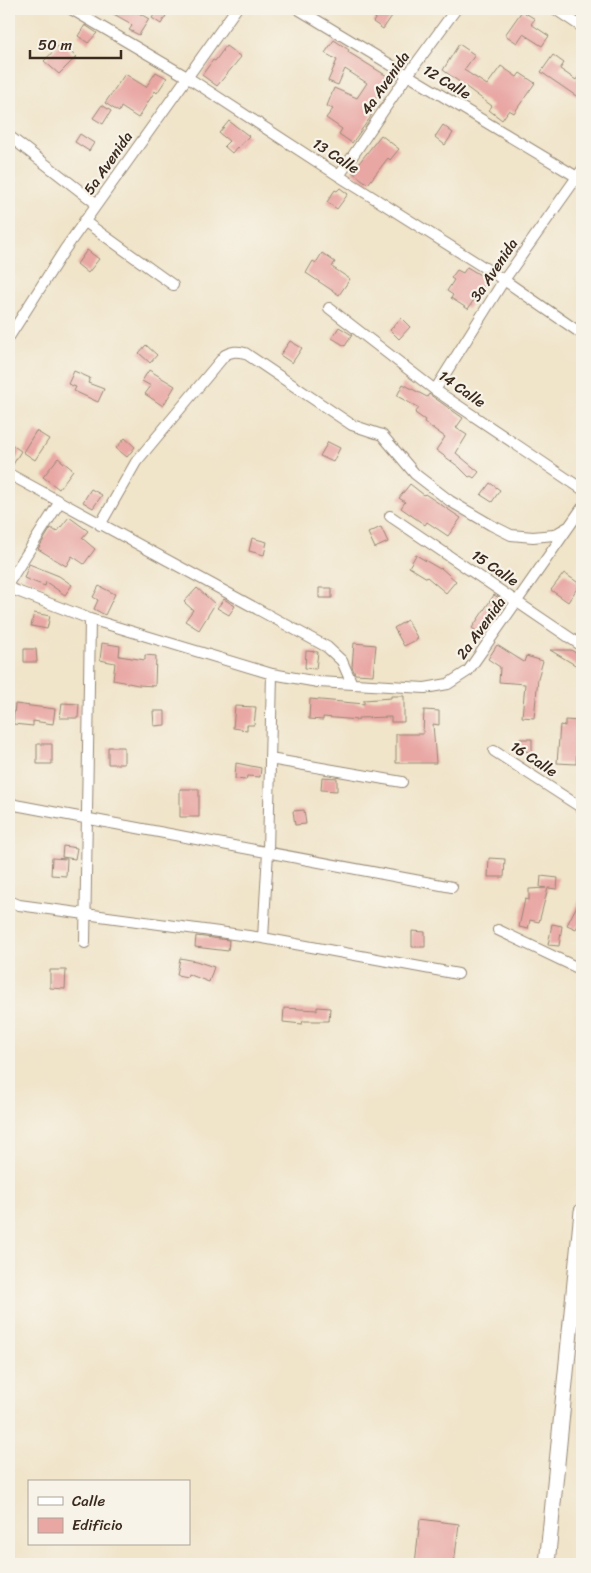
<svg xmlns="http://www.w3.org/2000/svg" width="591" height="1573" font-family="Sriracha,sans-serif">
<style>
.building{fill:#e9a7a4}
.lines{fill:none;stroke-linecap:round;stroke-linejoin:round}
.minor-casing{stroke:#968774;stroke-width:12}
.secondary-casing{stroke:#968774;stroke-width:17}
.minor{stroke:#fff;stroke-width:10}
.secondary{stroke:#fff;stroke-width:15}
.labels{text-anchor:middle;stroke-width:4.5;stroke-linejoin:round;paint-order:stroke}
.street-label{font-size:15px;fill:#3b2a1e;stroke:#f7f3e8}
</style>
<rect width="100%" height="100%" fill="#f7f3e8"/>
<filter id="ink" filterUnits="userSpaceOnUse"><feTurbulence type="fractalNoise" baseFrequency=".02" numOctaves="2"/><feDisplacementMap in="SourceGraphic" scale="10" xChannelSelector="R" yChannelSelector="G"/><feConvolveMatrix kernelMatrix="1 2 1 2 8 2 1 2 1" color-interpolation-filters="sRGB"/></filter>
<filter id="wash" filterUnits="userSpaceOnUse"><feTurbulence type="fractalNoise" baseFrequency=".0096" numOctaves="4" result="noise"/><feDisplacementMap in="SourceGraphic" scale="20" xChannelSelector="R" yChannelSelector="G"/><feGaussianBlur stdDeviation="1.12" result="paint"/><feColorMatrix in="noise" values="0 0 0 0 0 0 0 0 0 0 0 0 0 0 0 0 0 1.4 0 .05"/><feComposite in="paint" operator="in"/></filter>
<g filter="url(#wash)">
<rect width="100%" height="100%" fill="#f0e4c9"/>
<g id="blocks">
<path class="building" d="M105,9H132L149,19L139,35L129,30L132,26L128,22Z
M158,9H170L161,24L152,18Z
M363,9H388L394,13L383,29L373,22L376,18Z
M522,11L535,19L531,24L549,36L542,46L523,34L517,43L505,35Z
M85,25L97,33L88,43L78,36Z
M334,40L349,50L348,52L387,76L377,91L379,92L371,105L375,107L370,118L352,143L339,134L342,129L326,118L333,109L327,106L334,88L357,98L367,83L345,69L338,85L328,81L337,60L325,53Z
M61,43L76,57L59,74L44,61Z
M459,44L475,55L464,70L487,85L501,66L517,77L520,73L535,83L514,113L509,110L502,120L489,110L492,106L443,70Z
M226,46L241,57L217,86L202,75L213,60L215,61Z
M553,55L564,63L560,69L576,80L582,71V100L541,72Z
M156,72L167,78L157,93L155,91L138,118L121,107L119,112L105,103L125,74L146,87Z
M102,105L111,111L103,124L93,118Z
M229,121L249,136L238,148L237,147L232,153L224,146L229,141L219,133Z
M443,125L453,133L445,145L435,137Z
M80,134L94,143L89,151L75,142Z
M381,135L399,149L390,160L388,158L368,184L352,172Z
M340,188L348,194L337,209L327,202L335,190L337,191Z
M87,250L99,259L88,273L77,264Z
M322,253L335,262L332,267L350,279L339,295L306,273L313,261L316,263Z
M467,267L487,279L468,309L451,298L453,295L447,291L454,280L451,278L457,270L463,273Z
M401,318L410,327L399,339L390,330Z
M339,327L352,335L345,346L332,338Z
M290,341L302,348L292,363L280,355Z
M146,345L157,355L150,363L139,353Z
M149,370L175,386L163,406L145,394L151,386L142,381Z
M74,371L90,378L88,383L104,389L98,402L74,391L76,387L68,384Z
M403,384L427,397L429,394L463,418L456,428L467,435L456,453L479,472L474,478L471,476L469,477L459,467L436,450L445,437L424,422L425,420L415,413L419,408L397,396Z
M36,431L49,439L35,460L23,452Z
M125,438L135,447L127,457L116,448Z
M328,442L340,448L333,462L320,456Z
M9,443L21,451L11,468L9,467Z
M58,458L73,470L59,489L43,477Z
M490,483L500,490L492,502L481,495Z
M410,484L424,495L425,494L461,518L448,536L427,522L425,525L401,508L405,502L399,498Z
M91,489L102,495L93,508L83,502Z
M69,517L88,531L82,538L95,549L84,564L72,556L66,566L38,549L51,528L57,532Z
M381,527L388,542L375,548L368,533Z
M252,538L267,542L264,555L249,551Z
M416,555L440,569L441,568L456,581L446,593L427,577V578L409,567Z
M29,564L59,576L72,585L65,595L46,582L45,586L24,578Z
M564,573L580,584L568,602L551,590Z
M99,586L115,594L105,615L94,609L98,600L93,597Z
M197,588L215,604L199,630L185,621L193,610L184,602Z
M319,588H332V598H319Z
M494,595L504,601L482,635L472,628Z
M224,599L235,606L229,615L217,608Z
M34,613L50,616L47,629L31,626Z
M407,620L418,639L404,646L394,628Z
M102,643L120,646L119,656L145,660V655L156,656L155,686L138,685L113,680L115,663L100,660Z
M354,643L376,645L373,675L355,674L352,667Z
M497,645L524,662L526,656L543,661L538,678L534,718L522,717L525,684L499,682L500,667L488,659Z
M24,649H36L37,662H24Z
M550,650H571L582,657V669Z
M306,651L318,652L316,669L305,668Z
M391,696H404V722H391V717L358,718V720L323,717V720L309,719L310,699L364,704V700L391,698Z
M62,703L79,704L78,718H60Z
M15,704L55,709L53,724L33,721V726L13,724Z
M235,706L256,707L254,725H247V730L233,728Z
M424,710L439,711V725L433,724L436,763H396V734H423Z
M153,711H165V725L154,726Z
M565,720L579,721L576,764L557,763L560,725L565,726Z
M520,739H532V752L520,751Z
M37,744H52V764H37Z
M108,747H124V764H108Z
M236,763L261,768L260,777L247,776L246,780L235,779Z
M322,777L337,778V791L321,790Z
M180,789H199V817H180Z
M304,810L306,824L295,825L293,811Z
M63,846L77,848L75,859L62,857Z
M52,858L67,859L66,876L51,875Z
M489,858L505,859L504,877H488Z
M541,876L558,878L557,889L548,888L539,922L530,920L528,929L519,927L525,899L529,900V889L546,888L540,887Z
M582,896V927L578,925L576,929L567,925Z
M552,924L562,926L559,946L548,945Z
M412,931L425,932V947H412Z
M196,936L229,940L228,951L195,947Z
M180,958L196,961L214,967L209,982L188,974L187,977L177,975Z
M50,970H66L65,989L50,988Z
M317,1007L330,1008L329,1021H303L302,1024L283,1022L284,1008L317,1010Z
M420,1519L459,1524L454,1564H415Z"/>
</g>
</g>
<g filter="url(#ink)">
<use href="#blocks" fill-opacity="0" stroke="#968774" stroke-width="1"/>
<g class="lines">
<g class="minor-casing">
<path id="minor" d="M71,9L187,77L339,176L504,280L582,334
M298,9L582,180
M555,9L582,27
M9,136L97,204
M339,176L407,76L456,9
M84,221L173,285
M329,308L435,390L582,489
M9,337L65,249L236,9
M435,390L504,280L582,170
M9,474L327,647L342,661L352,684
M390,516L582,646
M100,525L136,462L225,355C232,351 237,351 245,353L352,425L382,435L415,474L450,501L491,525L511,535L533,537L554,535L568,527
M9,582L59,503
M9,588L90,619L272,674L318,682L425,688L448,684L468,671L582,508
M494,751L582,808
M270,759L402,782
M9,801L15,805L452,887
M9,901L19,905L263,938L458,974
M498,930L582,970
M263,938L268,852L272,674
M85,943L90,619"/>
</g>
<g class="secondary-casing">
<path id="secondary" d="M547,1564L582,1211"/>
</g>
<use href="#minor" class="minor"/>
<use href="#secondary" class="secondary"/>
</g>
</g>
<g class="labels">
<g class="street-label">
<text transform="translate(447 82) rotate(31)" y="5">12 Calle</text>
<text transform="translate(385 83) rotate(-55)" y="5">4a Avenida</text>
<text transform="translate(336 156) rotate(33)" y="5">13 Calle</text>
<text transform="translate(108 163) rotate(-55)" y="5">5a Avenida</text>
<text transform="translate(494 270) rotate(-56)" y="5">3a Avenida</text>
<text transform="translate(462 389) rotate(35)" y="5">14 Calle</text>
<text transform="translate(495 568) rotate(34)" y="5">15 Calle</text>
<text transform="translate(481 628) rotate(-54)" y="5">2a Avenida</text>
<text transform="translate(534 759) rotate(33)" y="5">16 Calle</text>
</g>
</g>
<rect width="591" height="1573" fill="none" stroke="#f7f3e8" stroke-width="30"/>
<rect x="28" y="1480" width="162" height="65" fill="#f7f3e8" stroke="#aca397"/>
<rect x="38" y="1497" width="25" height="8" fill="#ffffff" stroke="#aca397"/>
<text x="72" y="1506" font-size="15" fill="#3b2a1e">Calle</text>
<rect x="38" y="1518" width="25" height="15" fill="#e9a7a4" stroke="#aca397"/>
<text x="72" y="1530" font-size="15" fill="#3b2a1e">Edificio</text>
<path d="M30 50v8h91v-8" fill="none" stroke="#3b2a1e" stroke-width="2.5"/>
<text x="38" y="50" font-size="15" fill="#3b2a1e" stroke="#f7f3e8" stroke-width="4" paint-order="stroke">50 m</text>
</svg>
